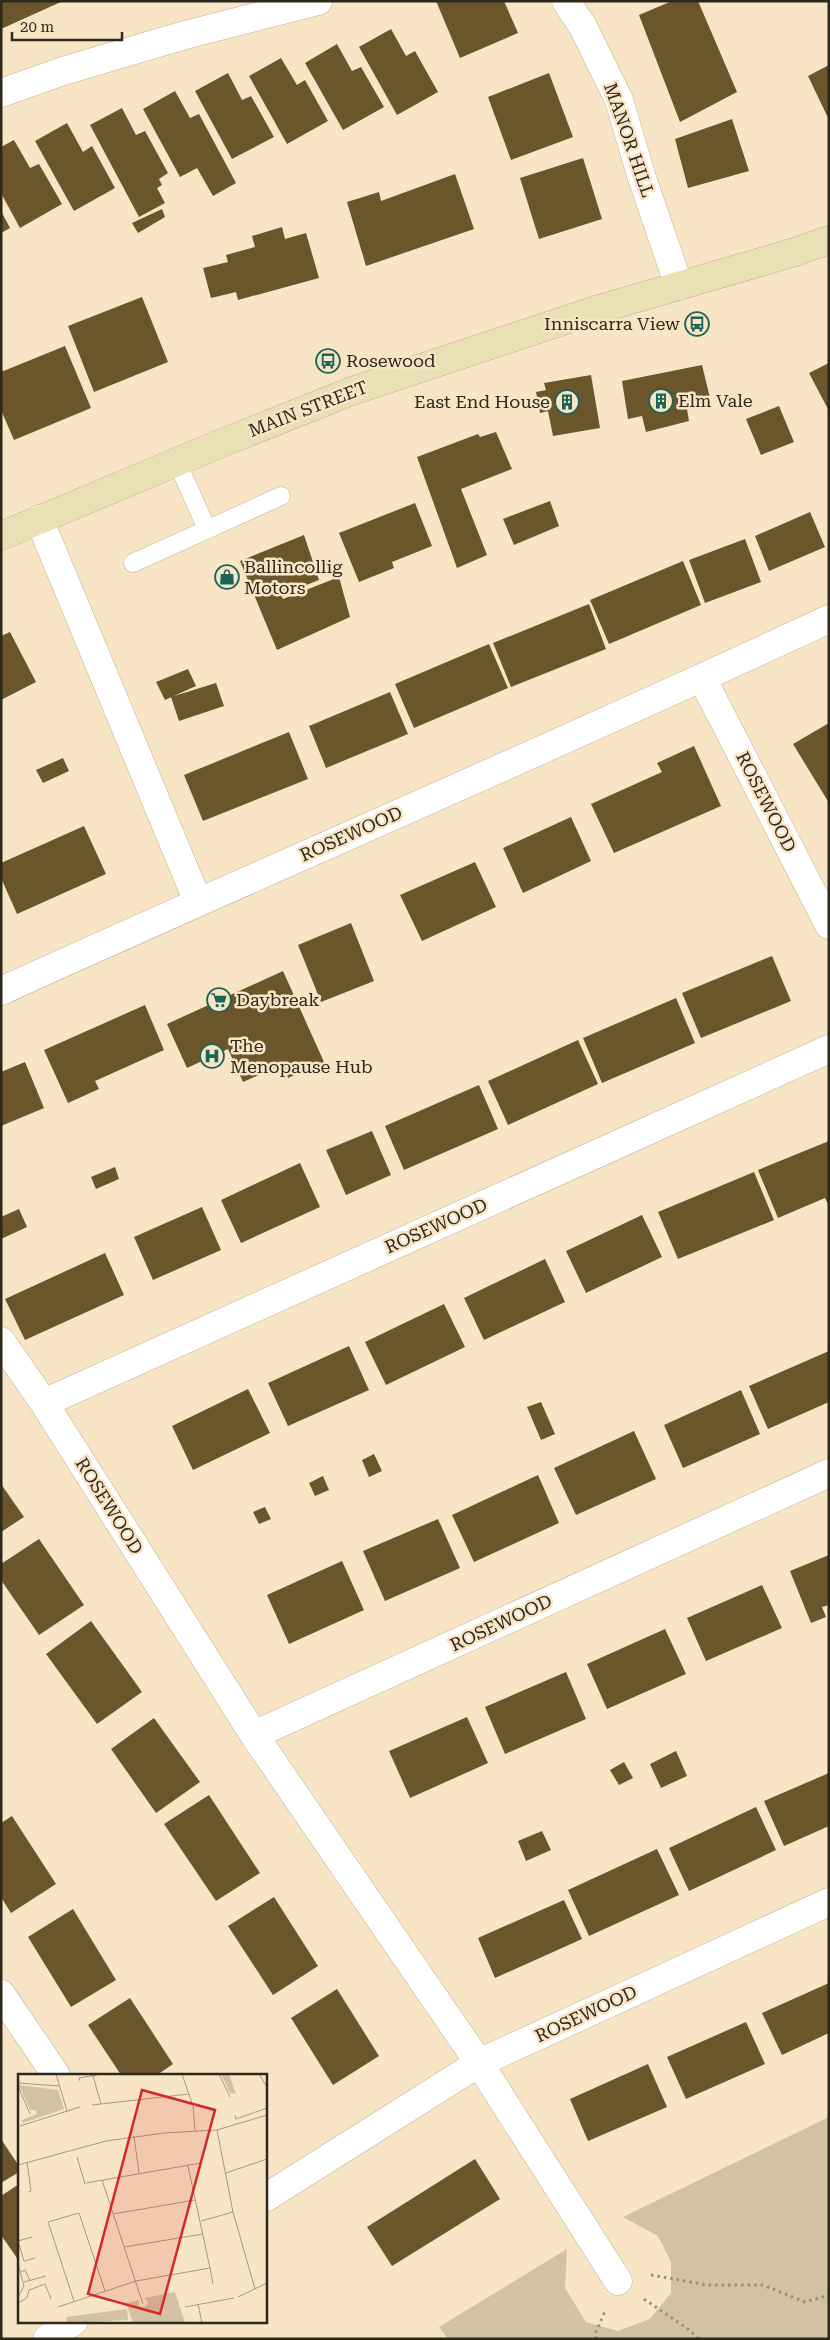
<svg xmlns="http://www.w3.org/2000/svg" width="830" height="2340" font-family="'Roboto Serif',serif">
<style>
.green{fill:#d2c1a2}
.building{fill:#6b552b}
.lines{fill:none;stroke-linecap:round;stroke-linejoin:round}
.service-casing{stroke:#c0af91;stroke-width:19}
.minor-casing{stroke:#c0af91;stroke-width:29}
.secondary-casing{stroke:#c0af91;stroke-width:29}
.path{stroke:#9b8f78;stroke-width:3;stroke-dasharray:2.5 4;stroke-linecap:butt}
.service{stroke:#fff;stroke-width:18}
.minor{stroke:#fff;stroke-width:28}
.secondary{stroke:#eae0b5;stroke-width:28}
.labels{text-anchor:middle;stroke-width:5;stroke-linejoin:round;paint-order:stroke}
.street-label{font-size:18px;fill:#2e281c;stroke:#f7e5c6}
.poi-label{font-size:18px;fill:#2e281c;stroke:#f7e5c6;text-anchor:start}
.inset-road{fill:none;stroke:#a79982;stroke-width:1}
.view{fill:#d62828;fill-opacity:0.15;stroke:#d62828;stroke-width:2.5}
.inset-edge{fill:none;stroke:#2e281c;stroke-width:2.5}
</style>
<rect width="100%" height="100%" fill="#f7e5c6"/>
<path class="green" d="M829,2117V2339H448L439,2327L567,2249L565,2288L586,2322L618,2331L650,2319L671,2293V2262L658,2236L623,2217Z"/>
<path class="building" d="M1,1H63L1,29Z
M436,1H504L518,33L460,58Z
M672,1H698L737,92L680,122L639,15Z
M391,29L406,56L415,51L438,92L397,115L359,47Z
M337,44L352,71L361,67L384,107L343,130L305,63Z
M281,58L297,85L305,80L328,121L287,144L249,76Z
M829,65V120L808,76Z
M228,73L242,100L251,96L274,137L232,159L195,91Z
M549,73L573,137L511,160L488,97Z
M175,91L190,118L199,114L236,183L213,196L197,168L180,177L143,109Z
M122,108L136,135L145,131L168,173L159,179L162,185L157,188L165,203L139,217L90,125Z
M732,119L749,171L688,188L675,139Z
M67,123L83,152L92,146L115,188L74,211L35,141Z
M14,140L30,168L39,164L62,204L20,228L1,193V147Z
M583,158L602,219L539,239L520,178Z
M455,174L474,229L366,266L347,202L379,192L381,201Z
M162,209L165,217L138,233L132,223Z
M1,211L10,228L1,233Z
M282,227L285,239L306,233L319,278L238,300L236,292L211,298L203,268L228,262L226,255L255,247L252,236Z
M142,297L168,362L94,392L68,326Z
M65,346L91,408L14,440L1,410V372Z
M829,363V411L809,373Z
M702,365L710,398L686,403L689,421L646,432L642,416L628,419L622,381Z
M591,375L600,428L553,436L548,411L540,413L536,392L546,390L544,383Z
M779,406L794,442L761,455L746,419Z
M496,432L512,469L461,489L487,555L457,568L417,457L478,434L480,437Z
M550,501L559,526L514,545L503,519Z
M415,503L432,546L392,562L394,568L359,582L339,533Z
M810,512L825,547L769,571L755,536Z
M304,535L319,580L281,595L283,599L339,577L350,617L277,650L240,561Z
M745,539L761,582L705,603L689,560Z
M683,561L701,605L609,644L590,600Z
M589,604L606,649L511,687L493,643Z
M10,632L36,682L1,700V636Z
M489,644L508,688L414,728L395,684Z
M188,669L196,686L165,700L156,682Z
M216,683L224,706L179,721L171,697Z
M390,692L408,734L326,768L309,726Z
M829,723V803L793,744Z
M289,732L308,779L203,821L184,775Z
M694,746L721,806L614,853L591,804L662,772L657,763Z
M63,758L69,771L43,783L36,770Z
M571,817L591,861L523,893L503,848Z
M84,826L106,874L17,914L1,878V863Z
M475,862L496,907L422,941L400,895Z
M351,923L374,981L321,1002L298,945Z
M772,956L791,1001L701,1038L682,993Z
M283,971L324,1062L288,1078L282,1065L243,1082L228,1049L187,1068L167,1024Z
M676,998L695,1043L602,1083L583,1038Z
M145,1005L164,1050L95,1081L99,1089L68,1103L44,1050Z
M578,1040L598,1084L508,1125L488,1081Z
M25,1062L44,1108L1,1126V1072Z
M479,1085L498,1129L404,1170L385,1126Z
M372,1131L391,1175L346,1195L326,1150Z
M829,1141V1206L825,1198L778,1218L758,1170Z
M300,1163L320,1207L241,1243L221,1200Z
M115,1167L119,1179L96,1189L91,1177Z
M754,1172L774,1220L678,1259L658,1212Z
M202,1207L221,1250L153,1280L134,1237Z
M19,1209L27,1227L1,1239V1217Z
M642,1215L662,1257L586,1293L566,1251Z
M105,1253L124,1295L25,1340L5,1299Z
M545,1259L565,1302L484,1340L464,1298Z
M444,1304L465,1347L386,1385L365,1342Z
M349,1346L369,1390L288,1426L268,1383Z
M829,1351V1402L768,1429L749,1386Z
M248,1389L270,1433L193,1470L172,1426Z
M741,1390L760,1434L683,1468L664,1425Z
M541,1402L555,1434L541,1440L527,1407Z
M634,1431L656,1479L576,1515L554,1468Z
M374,1454L382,1471L369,1477L362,1460Z
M538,1475L559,1523L474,1562L452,1515Z
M323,1476L329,1490L315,1496L309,1483Z
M1,1484L24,1517L1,1532Z
M265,1507L271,1519L259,1524L253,1512Z
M438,1519L460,1568L385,1601L363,1551Z
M39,1539L84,1605L39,1635L1,1580V1564Z
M829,1555V1605L822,1607L826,1617L811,1623L790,1571Z
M342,1561L364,1610L289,1644L267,1595Z
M762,1585L782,1628L706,1661L687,1618Z
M91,1621L142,1692L97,1724L46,1654Z
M665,1629L686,1674L607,1709L587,1664Z
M566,1672L586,1719L505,1754L485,1707Z
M467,1717L488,1763L410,1798L389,1751Z
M154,1718L200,1782L156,1813L111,1749Z
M676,1751L687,1776L661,1788L650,1764Z
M624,1762L633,1778L619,1785L610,1770Z
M829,1773V1826L784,1846L764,1801Z
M209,1795L260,1873L216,1901L164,1824Z
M756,1807L776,1850L689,1891L669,1848Z
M12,1816L56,1884L11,1913L1,1897V1823Z
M542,1831L551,1850L526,1861L518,1841Z
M657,1849L679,1895L589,1936L568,1890Z
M274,1897L318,1966L273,1995L228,1926Z
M564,1900L582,1939L495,1978L478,1938Z
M73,1909L116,1980L71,2007L28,1937Z
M829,1983V2033L782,2055L762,2013Z
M337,1989L379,2056L333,2085L291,2018Z
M130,1998L173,2064L157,2075H121L88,2025Z
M746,2022L765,2064L686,2099L667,2057Z
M648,2064L667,2107L588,2141L570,2099Z
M1,2139L19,2166V2172L1,2183Z
M475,2159L500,2199L392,2266L367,2227Z
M19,2184V2261L1,2235V2196Z"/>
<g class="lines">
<g class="service-casing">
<path id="service" d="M177,462L207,529
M133,563L281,496"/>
</g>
<g class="minor-casing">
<path id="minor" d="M566,1L583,27L619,100L641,175L679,286
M1,93L63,71L185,35L318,1
M39,519L198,902
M702,678L829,925
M1,991C276,866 555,747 829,619
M1,1341L44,1403L254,1735L479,2063L618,2281
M44,1403L829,1049
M254,1735L829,1473
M1,1994L56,2075
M265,2198L479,2063L829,1902
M47,2339L74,2321"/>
</g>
<g class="secondary-casing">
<path id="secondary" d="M1,536L224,442L352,391L596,310L795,252L829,240"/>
</g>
<path class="path" d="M651,2275L708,2285H763L805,2302L829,2295
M644,2299L688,2329L699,2339
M596,2339L595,2334L606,2309"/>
<use href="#service" class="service"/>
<use href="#minor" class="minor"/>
<use href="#secondary" class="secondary"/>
</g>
<defs>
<g id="bus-ring" transform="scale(1.25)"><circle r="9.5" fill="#f7e5c6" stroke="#1c6458" stroke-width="1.5"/><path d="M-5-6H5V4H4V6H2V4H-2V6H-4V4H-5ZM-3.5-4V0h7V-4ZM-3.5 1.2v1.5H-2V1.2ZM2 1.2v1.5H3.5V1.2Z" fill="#1c6458"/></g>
<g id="building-ring" transform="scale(1.25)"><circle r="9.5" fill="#f7e5c6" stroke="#1c6458" stroke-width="1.5"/><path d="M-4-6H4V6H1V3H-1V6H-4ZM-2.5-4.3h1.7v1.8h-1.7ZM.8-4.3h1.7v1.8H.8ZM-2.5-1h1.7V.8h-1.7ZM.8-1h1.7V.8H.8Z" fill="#1c6458"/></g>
<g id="shop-ring" transform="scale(1.25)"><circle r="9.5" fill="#f7e5c6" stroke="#1c6458" stroke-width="1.5"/><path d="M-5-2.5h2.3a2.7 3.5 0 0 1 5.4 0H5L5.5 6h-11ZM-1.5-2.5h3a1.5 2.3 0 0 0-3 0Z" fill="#1c6458"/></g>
<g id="supermarket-ring" transform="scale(1.25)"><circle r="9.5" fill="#f7e5c6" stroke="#1c6458" stroke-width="1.5"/><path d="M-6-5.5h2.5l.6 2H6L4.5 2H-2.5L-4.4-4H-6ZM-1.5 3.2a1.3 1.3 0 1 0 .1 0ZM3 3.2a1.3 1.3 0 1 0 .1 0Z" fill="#1c6458"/></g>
<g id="hospital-ring" transform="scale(1.25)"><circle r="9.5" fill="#f7e5c6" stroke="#1c6458" stroke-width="1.5"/><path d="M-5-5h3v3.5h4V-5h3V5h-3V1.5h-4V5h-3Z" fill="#1c6458"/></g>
</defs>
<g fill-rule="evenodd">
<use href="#bus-ring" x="697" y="324"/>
<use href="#bus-ring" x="328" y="361"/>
<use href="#building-ring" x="661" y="401"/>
<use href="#building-ring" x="567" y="402"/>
<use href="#shop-ring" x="227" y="577"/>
<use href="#supermarket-ring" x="219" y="1000"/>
<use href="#hospital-ring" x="212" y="1056"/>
</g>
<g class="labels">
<g class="street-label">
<text transform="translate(629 140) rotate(71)" y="6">MANOR HILL</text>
<text transform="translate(308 409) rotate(-21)" y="6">MAIN STREET</text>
<text transform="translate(766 802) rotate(63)" y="6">ROSEWOOD</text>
<text transform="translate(351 834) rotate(-24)" y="6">ROSEWOOD</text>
<text transform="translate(436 1226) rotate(-24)" y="6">ROSEWOOD</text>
<text transform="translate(109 1506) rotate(58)" y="6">ROSEWOOD</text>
<text transform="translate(501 1623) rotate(-25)" y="6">ROSEWOOD</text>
<text transform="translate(586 2014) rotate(-25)" y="6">ROSEWOOD</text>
</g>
<g class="poi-label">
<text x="680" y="330" text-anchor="end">Inniscarra View</text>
<text x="346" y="367">Rosewood</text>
<text x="678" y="407">Elm Vale</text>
<text x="550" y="408" text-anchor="end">East End House</text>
<text x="244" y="573">Ballincollig<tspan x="244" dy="21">Motors</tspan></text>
<text x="236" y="1006">Daybreak</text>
<text x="230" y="1052">The<tspan x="230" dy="21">Menopause Hub</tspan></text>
</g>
</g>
<g transform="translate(18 2074)">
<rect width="249" height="249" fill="#f7e5c6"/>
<path d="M203,0H211L218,20L212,19ZM1,11L40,16L46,35L5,49L4,46L19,40L17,36H12ZM157,218L167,249H115L108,229L121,226V232L127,233L130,229L127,224ZM109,235L110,246L49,249L48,243Z" fill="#d2c1a2"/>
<path class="inset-road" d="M38,0L49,37M164,0L175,32L177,57M201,0L212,23M241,0L249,13M75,2L83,30M62,7L61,4L84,0M0,9L41,12M0,12L12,40M74,31L171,20M217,41L218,45L249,34M2,52L62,33M199,56L215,138L237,215M116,62L121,99M59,83L67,110M9,88L13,117L10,118M0,91L88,67L146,59L199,56L249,41M208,99L249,85M84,106L125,230M68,109L183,89M95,140L177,126M183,147L215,138M14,163L0,167L6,187L17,184M106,173L185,160M0,190L6,212L0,223M192,194L195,210M3,198L7,196L12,207M6,208L28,202M220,223L249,209M56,227L30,148L61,139L87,217M0,229L9,224L11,216L27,210L33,225M180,230L184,249M40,233L118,207L192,194L170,92M167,233L216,224"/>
<path class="view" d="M124,16L197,36L142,240L70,220Z"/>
<rect width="249" height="249" class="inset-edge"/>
</g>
<rect width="830" height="2340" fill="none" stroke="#2e281c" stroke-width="5"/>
<path d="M12 32v8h110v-8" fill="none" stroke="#2e281c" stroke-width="2.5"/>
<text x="20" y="32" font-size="15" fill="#2e281c" stroke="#f7e5c6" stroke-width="4" paint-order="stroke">20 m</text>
</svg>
